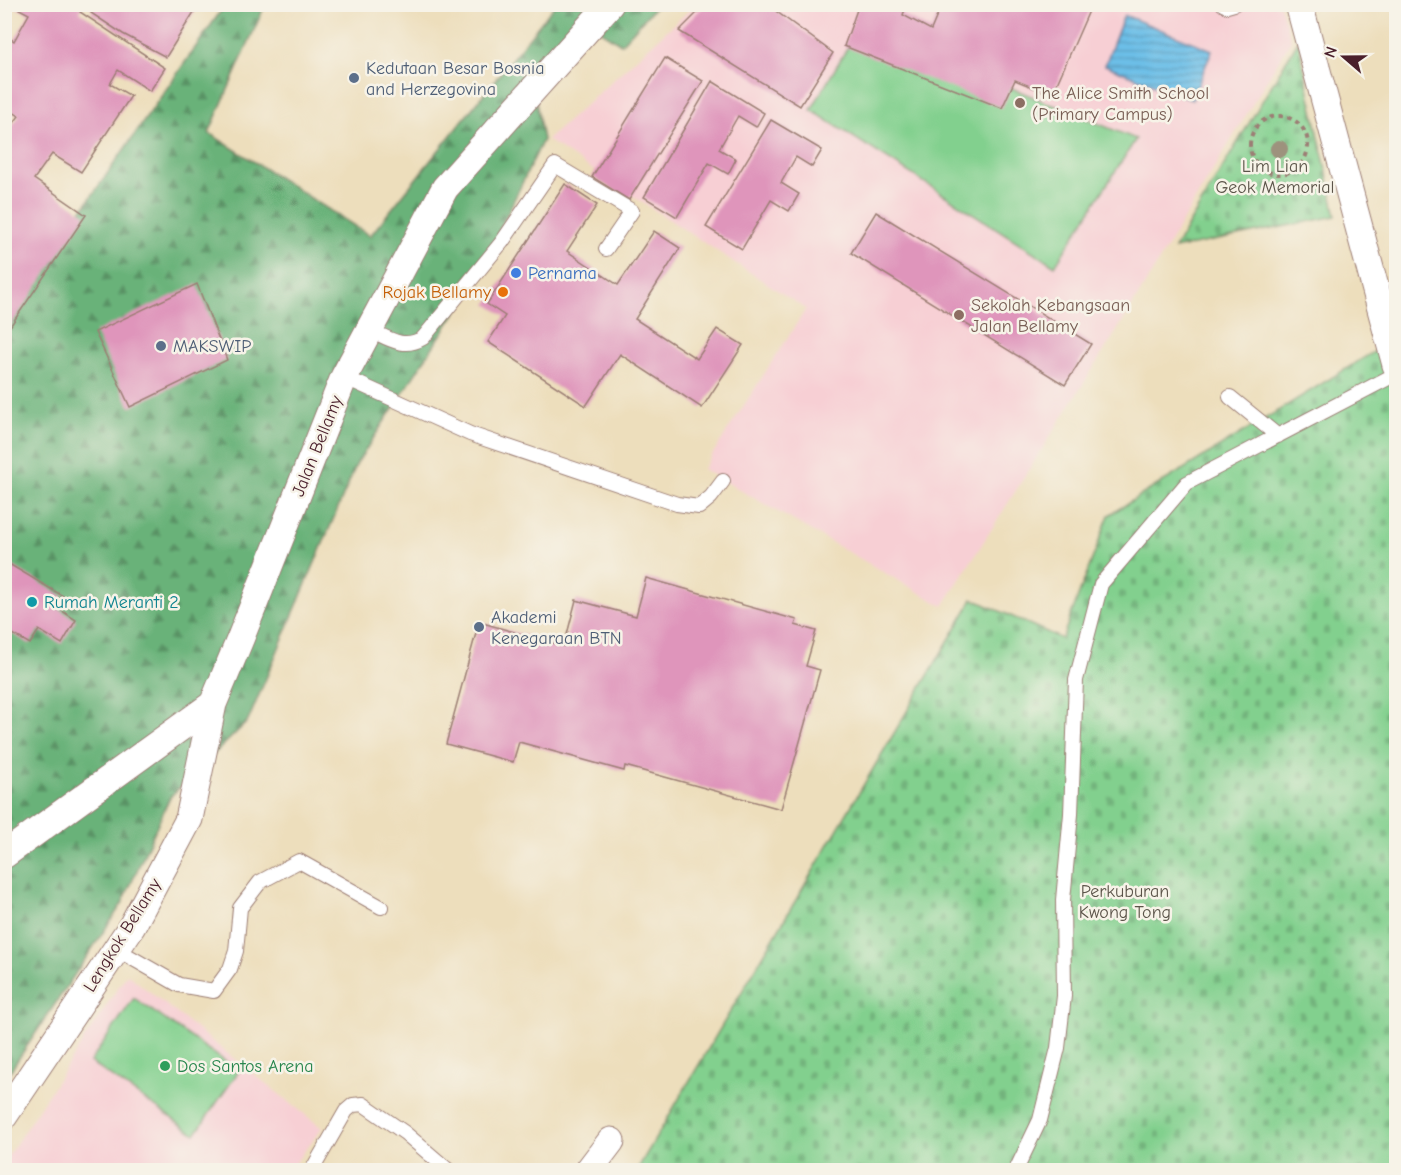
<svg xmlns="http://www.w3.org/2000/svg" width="1401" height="1175" font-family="'Comic Neue',sans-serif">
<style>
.built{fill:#f7cfd4}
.forest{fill:url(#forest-firs);stroke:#5a6852;stroke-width:1.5}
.cemetery{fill:url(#cemetery-stones);stroke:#66785c;stroke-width:1.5}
.garden{fill:#82d08e;stroke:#66785c;stroke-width:1.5}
.water{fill:url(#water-rules);stroke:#5b6f8a;stroke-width:1.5}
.building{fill:#df95bb}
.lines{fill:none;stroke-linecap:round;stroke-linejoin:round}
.service-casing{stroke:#9c7e74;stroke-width:16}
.minor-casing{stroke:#9c7e74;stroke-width:29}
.path{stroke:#9c7e74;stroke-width:4;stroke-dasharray:4.5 4.5;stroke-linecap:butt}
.service{stroke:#fff;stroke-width:14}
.minor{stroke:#fff;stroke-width:27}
.tree{fill:#9d927d}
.service-dot{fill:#5c6f8a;stroke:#f7f3e8;stroke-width:2}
.education-dot{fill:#8d6e63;stroke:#f7f3e8;stroke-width:2}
.shop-dot{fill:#3f7fe0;stroke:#f7f3e8;stroke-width:2}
.food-dot{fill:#e8710a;stroke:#f7f3e8;stroke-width:2}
.culture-dot{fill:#0f9aa8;stroke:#f7f3e8;stroke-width:2}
.leisure-dot{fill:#2e9e5b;stroke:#f7f3e8;stroke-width:2}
.labels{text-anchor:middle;stroke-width:5;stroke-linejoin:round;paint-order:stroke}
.service-label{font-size:18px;fill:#4e5e75;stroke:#f7f3e8;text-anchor:start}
.education-label{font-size:18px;fill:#785e54;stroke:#f7f3e8;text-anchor:start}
.park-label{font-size:18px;fill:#5b5449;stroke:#f7f3e8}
.shop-label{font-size:18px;fill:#366cbe;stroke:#f7f3e8;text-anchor:start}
.food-label{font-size:18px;fill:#c56008;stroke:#f7f3e8;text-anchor:end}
.street-label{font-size:18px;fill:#4a1f2b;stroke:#f7f3e8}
.culture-label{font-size:18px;fill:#0d838f;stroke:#f7f3e8;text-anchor:start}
.leisure-label{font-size:18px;fill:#27864d;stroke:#f7f3e8;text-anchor:start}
</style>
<defs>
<pattern id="forest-firs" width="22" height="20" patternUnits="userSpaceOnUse" patternTransform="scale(1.5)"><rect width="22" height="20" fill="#69b279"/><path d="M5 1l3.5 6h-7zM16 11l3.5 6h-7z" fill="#589063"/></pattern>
<pattern id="cemetery-stones" width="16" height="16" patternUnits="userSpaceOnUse" patternTransform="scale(1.5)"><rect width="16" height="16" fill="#82d08e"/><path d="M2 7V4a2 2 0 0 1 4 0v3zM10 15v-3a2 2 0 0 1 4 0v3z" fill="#72b27b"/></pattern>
<pattern id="water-rules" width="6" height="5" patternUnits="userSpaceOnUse" patternTransform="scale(1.5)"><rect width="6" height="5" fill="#6cbfe8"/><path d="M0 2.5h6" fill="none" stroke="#5b9bbc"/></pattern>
</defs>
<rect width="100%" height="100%" fill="#f7f3e8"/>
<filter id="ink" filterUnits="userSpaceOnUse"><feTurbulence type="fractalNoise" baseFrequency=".0167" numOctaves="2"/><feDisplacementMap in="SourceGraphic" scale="12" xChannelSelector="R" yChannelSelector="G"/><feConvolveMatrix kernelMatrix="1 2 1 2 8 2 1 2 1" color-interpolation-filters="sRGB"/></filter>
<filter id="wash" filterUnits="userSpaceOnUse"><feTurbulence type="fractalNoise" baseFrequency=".008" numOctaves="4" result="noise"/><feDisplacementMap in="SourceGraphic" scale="24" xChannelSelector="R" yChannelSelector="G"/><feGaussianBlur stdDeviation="1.35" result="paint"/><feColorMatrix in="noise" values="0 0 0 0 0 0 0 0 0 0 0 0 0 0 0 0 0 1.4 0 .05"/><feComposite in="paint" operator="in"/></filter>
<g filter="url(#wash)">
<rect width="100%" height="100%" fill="#eddebc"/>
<path class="built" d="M695,5H1280L1291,40L1123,321L943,606L703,469L806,309L547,140Z
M127,974L322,1128L290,1170H5L4,1162Z"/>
<path class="forest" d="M225,5H265L209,133L370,236L555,5H657L621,44L590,24L533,86L543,140L471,289L357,463L248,721L170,797L122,904L5,1079V320Z"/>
<path class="cemetery" d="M1298,41L1336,216L1174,249Z
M1396,338V1170H637L973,599L1062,639L1109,515Z"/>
<path class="garden" d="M860,26L1136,139L1055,266L811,110Z
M134,998L239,1071L195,1134L90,1062Z"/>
<path class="water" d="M1124,15L1212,50L1192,100L1105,65Z"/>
<g id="blocks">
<path class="building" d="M10,4H84L80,12L165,68L150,91L118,70L110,84L131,96L81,172L52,154L34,179L86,215L7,331L4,329V136L19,116L4,106V35L14,41L29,14Z
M86,4H199L166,57L123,34L91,13L93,9Z
M706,4H766L833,53L800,106L679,31Z
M859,4H907L903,15L931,30L942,4H1092L1052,95L1015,80L1002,108L844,46Z
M665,58L703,81L629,200L592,177Z
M712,81L764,113L756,127L738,116L719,149L736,159L728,174L709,163L677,217L644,197Z
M771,120L822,150L812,167L796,157L781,183L799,194L789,211L771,200L742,249L706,227Z
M565,184L597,205L567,251L618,285L654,231L680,248L635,319L697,359L717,329L743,345L702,408L620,354L586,406L488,342L505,316L487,304Z
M876,212L1091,344L1065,385L851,253Z
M197,284L227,360L130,407L95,332Z
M4,561L63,596L56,607L76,620L62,644L39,630L30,644L4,629Z
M646,578L797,620L795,625L816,631L806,666L820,670L781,809L625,766L624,771L519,742L513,762L446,744L479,622L564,646L576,600L636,616Z"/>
</g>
</g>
<g filter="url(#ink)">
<use href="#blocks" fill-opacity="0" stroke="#9c7e74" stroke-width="1.5"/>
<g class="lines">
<g class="service-casing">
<path id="service" d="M1223,4L1227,6L1234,4
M370,330C388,338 403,350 423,338L502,242L555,165L632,211L606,249
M344,377L470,434L677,504L699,507L711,497L723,481
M1230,397L1278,436
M116,949L179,985L214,991L230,969L236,951L240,908L260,882L299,861L381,907
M312,1170L346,1111L353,1105L363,1104L405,1133L448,1170
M1016,1170L1040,1120L1058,1048L1064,996L1063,900L1071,814L1076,680L1101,584L1187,483L1396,374"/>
</g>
<g class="minor-casing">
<path id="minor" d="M1299,4L1396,365
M4,855L213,704L241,637L344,377L445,188L610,4
M4,1116L132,926L189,819L213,704
M589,1170L611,1141"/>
</g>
<path class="path" d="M1250 145a29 29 0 1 1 58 0a29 29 0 1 1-58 0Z
M1297,190L1321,183"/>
<use href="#service" class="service"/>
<use href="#minor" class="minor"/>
</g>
<circle class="tree" cx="1279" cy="149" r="9"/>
</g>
<g class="service-dot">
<circle cx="354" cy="78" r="6"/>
<circle cx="161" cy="346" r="6"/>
<circle cx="479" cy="627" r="6"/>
</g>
<g class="education-dot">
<circle cx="1020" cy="103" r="6"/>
<circle cx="959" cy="315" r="6"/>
</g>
<circle class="shop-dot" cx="516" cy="273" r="6"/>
<circle class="food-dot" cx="503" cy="292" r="6"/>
<circle class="culture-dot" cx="32" cy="602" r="6"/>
<circle class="leisure-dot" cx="165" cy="1066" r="6"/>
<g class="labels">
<g class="service-label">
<text x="366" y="74">Kedutaan Besar Bosnia<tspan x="366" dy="21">and Herzegovina</tspan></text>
<text x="173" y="352">MAKSWIP</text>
<text x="491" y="623">Akademi<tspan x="491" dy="21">Kenegaraan BTN</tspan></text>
</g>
<g class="education-label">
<text x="1032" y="99">The Alice Smith School<tspan x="1032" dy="21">(Primary Campus)</tspan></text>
<text x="971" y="311">Sekolah Kebangsaan<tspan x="971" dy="21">Jalan Bellamy</tspan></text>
</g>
<g class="park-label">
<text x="1275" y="172">Lim Lian<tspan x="1275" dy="21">Geok Memorial</tspan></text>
<text x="1125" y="897">Perkuburan<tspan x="1125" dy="21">Kwong Tong</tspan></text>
</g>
<g class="shop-label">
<text x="528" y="279">Pernama</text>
</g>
<g class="food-label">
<text x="491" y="298">Rojak Bellamy</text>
</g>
<g class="street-label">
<text transform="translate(317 446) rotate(-68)" y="6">Jalan Bellamy</text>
<text transform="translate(122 935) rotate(-58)" y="6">Lengkok Bellamy</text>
</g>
<g class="culture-label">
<text x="44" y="608">Rumah Meranti 2</text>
</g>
<g class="leisure-label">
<text x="177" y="1072">Dos Santos Arena</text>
</g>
</g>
<rect width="1401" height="1175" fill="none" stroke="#f7f3e8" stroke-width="24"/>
<g transform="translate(1344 57) rotate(290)" stroke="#f7f3e8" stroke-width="4.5" paint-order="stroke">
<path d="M0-4.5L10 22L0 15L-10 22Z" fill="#4a1f2b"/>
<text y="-9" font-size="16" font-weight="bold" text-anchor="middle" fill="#4a1f2b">N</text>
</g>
</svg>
